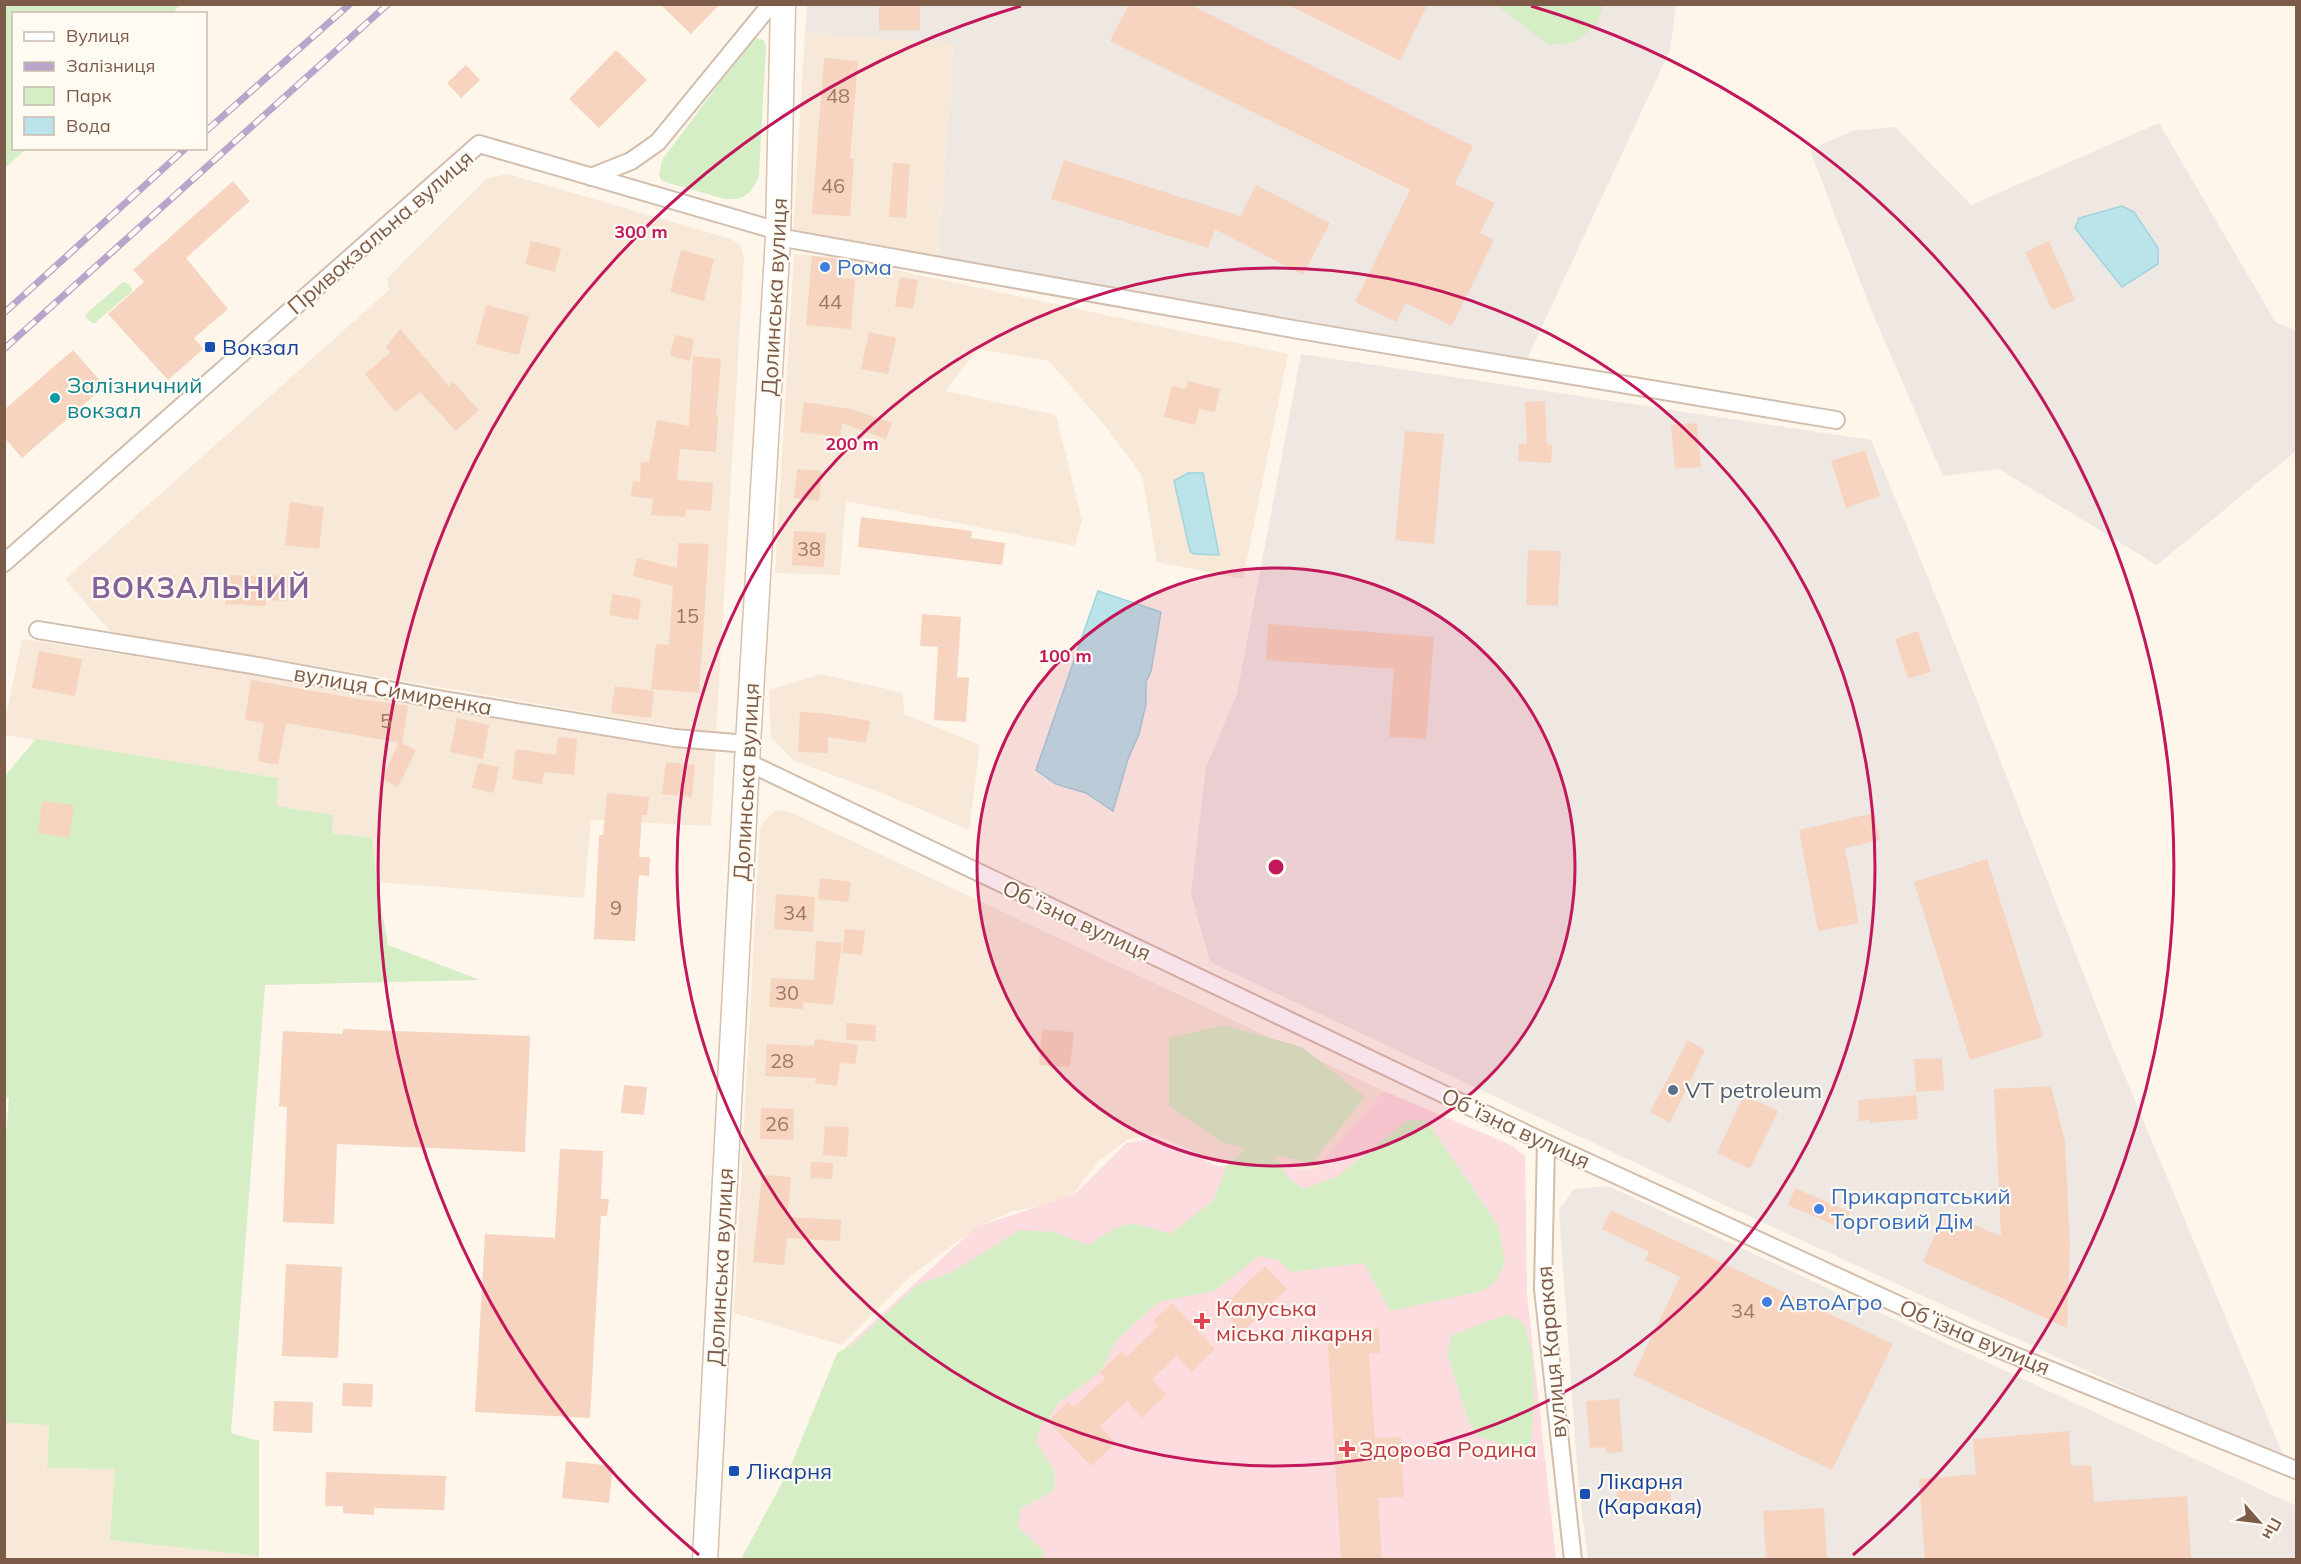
<svg xmlns="http://www.w3.org/2000/svg" width="2301" height="1564" font-family="Mulish,sans-serif">
<style>
.residential{fill:#f7e8d7}
.industrial{fill:#efe8e2}
.medical{fill:#fddce0}
.green{fill:#d6eec6}
.water{fill:#bbe4ea;stroke:#a0d4dd;stroke-width:1.5}
.building{fill:#f6d4bf}
.lines{fill:none;stroke-linecap:round;stroke-linejoin:round}
.minor-casing{stroke:#d3bdad;stroke-width:20}
.secondary-casing{stroke:#d8c0ad;stroke-width:27}
.minor{stroke:#fff;stroke-width:16}
.secondary{stroke:#fff;stroke-width:24}
.rail-casing{stroke:#b9a5cb;stroke-width:7}
.rail{stroke:#fffaf2;stroke-width:4.5;stroke-dasharray:14;stroke-linecap:butt}
.ring{fill:none;stroke:#c2185b;stroke-width:3}
.shop-dot{fill:#3f7fe0;stroke:#fffaf2;stroke-width:2}
.transit-dot{fill:#1a4fb4;stroke:#fffaf2;stroke-width:2}
.culture-dot{fill:#0f9aa8;stroke:#fffaf2;stroke-width:2}
.service-dot{fill:#5c6f8a;stroke:#fffaf2;stroke-width:2}
.health-dot{fill:#e0444e;stroke:#fffaf2;stroke-width:2}
.labels{text-anchor:middle;stroke-width:4.5;stroke-linejoin:round;paint-order:stroke}
.number-label{font-size:20px;fill:#9a7966}
.street-label{font-size:22px;fill:#7c5b49;stroke:#fffaf2}
.shop-label{font-size:22px;fill:#366cbe;stroke:#fffaf2;text-anchor:start}
.transit-label{font-size:22px;fill:#164399;stroke:#fffaf2;text-anchor:start}
.culture-label{font-size:22px;fill:#0d838f;stroke:#fffaf2;text-anchor:start}
.service-label{font-size:22px;fill:#4e5e75;stroke:#fffaf2;text-anchor:start}
.health-label{font-size:22px;fill:#be3a42;stroke:#fffaf2;text-anchor:start}
.district-label{font-size:28px;font-weight:bold;letter-spacing:1.5px;fill:#856298;stroke:#fffaf2}
.centre{fill:#c2185b;stroke:#fffaf2;stroke-width:3}
.ring-label{font-size:18px;text-anchor:middle;font-weight:bold;fill:#c2185b;stroke:#fffaf2;stroke-width:4.5;stroke-linejoin:round;paint-order:stroke}
</style>
<rect width="100%" height="100%" fill="#fef6ea"/>
<path class="residential" d="M805,33L954,44L938,258L793,233Z
M507,174L728,238L740,245L744,257L716,734L269,658L114,636L65,579L389,290L387,279L477,188L488,178Z
M794,254L839,258L1288,354L1243,579L1157,562L1142,475L1106,427L1049,361L978,349L945,391L1056,415L1082,520L1075,546L846,501L840,575L775,573Z
M22,639L652,737L716,745L711,826L591,820L584,898L377,882L372,838L332,833V815L277,806L278,778L5,735V721Z
M821,674L903,693L904,714L980,745L969,830L877,791L794,761L771,737L769,690Z
M778,810L790,812L1384,1091L1315,1169L1211,1162L1195,1152L1155,1135L1127,1140L1099,1161L1074,1193L1053,1204L1013,1211L979,1226L912,1275L842,1345L734,1313L760,827L771,814Z
M4,1423L49,1425L47,1468L115,1469L111,1540L259,1556V1559H5Z"/>
<path class="industrial" d="M807,4L1676,5L1670,50L1527,359L938,258L954,44L805,33Z
M2159,123L2276,323L2296,330V451L2157,565L1999,469L1943,476L1870,307L1810,150L1852,131L1895,127L1971,205Z
M1301,354L1871,440L1941,609L2106,1031L2286,1462L1729,1207L1210,962L1191,894L1206,767L1237,694Z
M1608,1186L2296,1506V1559H1588L1578,1481L1559,1210L1574,1189Z"/>
<path class="medical" d="M1384,1091L1511,1145L1525,1156L1527,1294L1556,1559L755,1560L809,1427L846,1347L976,1227L1075,1194L1126,1143L1157,1138L1217,1166L1315,1169Z"/>
<path class="green" d="M5,4H181V5L172,13L14,14V148L26,149L5,168Z
M1496,5H1603L1597,24L1576,42L1549,45Z
M753,38L764,40L766,47L759,175C747,210 724,199 697,191C685,188 673,185 661,180L659,175L662,160Z
M123,282L129,284L132,289L131,292L95,323H92L85,317L87,313Z
M36,739L278,778L277,806L333,815L332,833L372,838L377,882L388,945L480,980L265,985L231,1433L259,1441V1556L110,1540L115,1469L47,1468L49,1425L5,1423L4,1156L9,1098L5,1097V776Z
M1224,1025L1302,1047L1365,1097L1312,1163L1274,1155L1289,1179L1304,1189L1338,1176L1409,1119L1427,1121L1499,1227L1505,1263L1497,1280L1482,1291L1390,1311L1364,1263L1291,1272L1278,1260L1259,1256L1214,1291L1158,1302L1117,1340L1100,1372L1057,1404L1048,1421L1042,1423L1036,1441L1055,1472L1054,1491L1021,1508L1018,1527L1044,1551L1043,1559H741L789,1470L837,1353L852,1345L917,1285L954,1271L1019,1230L1055,1232L1088,1245C1128,1220 1125,1219 1170,1234L1213,1201L1226,1167L1246,1148L1223,1143L1169,1106V1038Z
M1508,1314C1512,1317 1520,1320 1523,1324C1538,1348 1535,1425 1529,1452L1479,1437L1469,1423L1447,1354L1452,1335Z"/>
<path class="water" d="M2122,206L2134,212L2158,248V264L2122,287L2075,228L2079,218Z
M1188,473H1203L1219,555L1194,554L1190,551L1174,481Z
M1098,591L1161,612L1151,671L1146,682V704L1139,734L1128,759L1113,811L1086,793L1056,784L1036,770Z"/>
<path class="building" d="M660,4H720L691,34Z
M879,4H920V30H879Z
M1129,4H1189L1473,146L1455,184L1495,203L1480,233L1494,240L1452,326L1406,303L1396,322L1355,302L1410,190L1110,41Z
M1286,4H1428L1400,61Z
M616,50L647,80L599,128L569,99Z
M824,58L858,61L850,159H854L850,216L812,214Z
M466,65L480,80L461,98L447,83Z
M1064,160L1240,216L1256,185L1330,223L1303,275L1215,229L1208,248L1051,199Z
M893,163L910,164L906,218L889,217Z
M233,181L250,201L186,258L228,309L194,338L203,349L168,380L108,314L144,282L133,270Z
M531,241L561,248L555,272L525,264Z
M2049,241L2075,300L2052,310L2025,252Z
M681,250L714,259L704,301L670,292Z
M812,256L839,259L837,278L855,279L851,329L806,325Z
M900,277L918,280L913,309L895,306Z
M486,305L529,316L519,355L476,344Z
M400,329L449,386L453,382L479,410L456,431L420,392L395,412L365,374L390,353L386,347Z
M869,332L896,338L888,374L861,369Z
M675,335L694,339L690,361L670,356Z
M73,350L105,386L22,458L4,437V410Z
M693,356L721,359L716,416H718L716,452L680,449L677,480L713,483L711,511L686,509L685,517L651,515L653,499L631,496L633,481L640,482L641,462H649L657,420L689,426Z
M1188,381L1220,389L1215,412L1199,409L1195,425L1164,417L1172,386L1186,389Z
M1545,401L1547,445H1552L1551,463L1518,461L1519,443L1527,444L1525,402Z
M804,402L851,409L892,423L886,439L842,423L840,437L800,432Z
M1697,423L1701,467L1675,469L1671,425Z
M1405,431L1444,434L1434,544L1395,540Z
M1865,450L1880,496L1846,508L1831,461Z
M797,469L822,471L819,501L794,498Z
M290,502L324,507L319,549L285,545Z
M861,517L972,531L971,538L1005,543L1002,565L858,547Z
M794,531L826,533L824,567L792,565Z
M678,543L709,544L699,693L651,689L656,644L669,645L673,586L633,576L637,558L677,568Z
M1528,550L1561,551L1558,606L1526,605Z
M227,575L270,577L271,575L289,576L287,601L266,600V606L225,604Z
M613,594L641,599L638,620L609,615Z
M922,614L961,617L957,677L969,678L966,722L934,720L938,647L920,646Z
M1268,624L1434,637L1426,739L1389,737L1394,669L1266,660Z
M1918,631L1931,672L1908,679L1895,639Z
M39,651L82,659L75,696L32,688Z
M251,680L369,701V700L408,706L402,743L286,723L278,765L258,761L264,723L245,720Z
M615,686L654,691L651,718L611,713Z
M800,712L829,714L870,721L866,743L828,737V753L798,752Z
M457,718L489,725L483,759L450,752Z
M558,737L577,739L574,775L544,772L542,784L512,779L516,749L556,755Z
M399,742L416,750L398,787L382,779Z
M666,762L695,765L692,797L662,794Z
M478,763L499,767L494,793L472,788Z
M607,793L649,797L647,815H642L639,857H650L649,876L639,875L635,941L594,939L599,835H603Z
M42,801L74,805L69,838L38,833Z
M1874,813L1880,840L1845,848L1859,923L1818,931L1799,830Z
M1987,859L2043,1037L1970,1060L1914,882Z
M820,878L851,882L848,902L818,899Z
M776,894L815,897L813,932L774,929Z
M845,929L865,931L862,955L842,953Z
M816,941L842,943L833,1005L803,1002V1009L769,1007L771,978L814,980Z
M846,1023L876,1025L875,1041L846,1040Z
M343,1029L530,1036L525,1152L337,1144L334,1224L283,1222L287,1107L279,1106L283,1031L343,1034Z
M1042,1029L1074,1032L1070,1067L1039,1065Z
M815,1039L858,1045L855,1064L840,1062L837,1086L815,1083L816,1078L765,1076L767,1044L814,1046Z
M1688,1040L1705,1050L1670,1123L1650,1112Z
M1942,1058L1944,1090L1916,1092L1914,1059Z
M624,1085L647,1087L644,1115L621,1113Z
M2051,1086L2065,1141L2070,1245L2067,1328L1923,1262L1945,1213L2001,1236L1994,1089Z
M1744,1095L1778,1111L1750,1169L1717,1153Z
M1916,1095L1918,1119L1869,1123V1120L1859,1121L1858,1100Z
M761,1108L794,1109L793,1140L760,1139Z
M825,1126L849,1127L847,1157L823,1155Z
M560,1149L603,1151L601,1199H609L607,1216H601L590,1418L475,1412L485,1234L555,1238Z
M811,1162L833,1163L832,1179L810,1178Z
M762,1175L791,1177L787,1217L841,1220L840,1241L787,1238L784,1265L753,1262Z
M1795,1188L1850,1212L1843,1229L1788,1205Z
M1611,1210L1893,1344L1832,1470L1633,1375L1680,1277L1645,1260L1649,1252L1602,1229Z
M286,1264L342,1267L338,1358L282,1356Z
M1265,1266L1287,1289L1242,1332L1220,1309Z
M1172,1303L1215,1349L1191,1372L1177,1356L1152,1379L1167,1394L1142,1418L1127,1401L1100,1426L1116,1443L1091,1466L1048,1421L1068,1402L1074,1407L1105,1378L1100,1372L1121,1352L1126,1357L1158,1326L1153,1321Z
M1379,1328L1380,1353H1369L1375,1438L1401,1437L1404,1497L1378,1498L1382,1560H1341L1327,1331Z
M343,1383L373,1384L372,1407L342,1406Z
M1619,1399L1623,1452L1606,1453V1447L1590,1448L1586,1401Z
M274,1401L313,1402L312,1433L273,1431Z
M2069,1431L2071,1466L2091,1465L2094,1502L2187,1496L2191,1560H1925L1919,1479L1976,1474L1973,1439Z
M566,1461L613,1466L609,1503L562,1498Z
M326,1472L446,1476L444,1510L374,1508V1515L343,1513V1506H325Z
M1618,1479L1672,1483L1670,1506L1616,1502Z
M1824,1508L1827,1560H1766L1763,1511Z"/>
<g class="lines">
<g class="minor-casing">
<path id="minor" d="M591,177L631,161L658,142L771,4
M778,237L1299,330L1836,420
M4,563L479,144L778,231
M38,630L258,666L444,700L675,738L748,744
M747,762L1546,1143L1969,1337L2296,1470
M1546,1143L1543,1289L1573,1560"/>
</g>
<g class="secondary-casing">
<path id="secondary" d="M705,1560L748,744L778,237L783,4"/>
</g>
<use href="#minor" class="minor"/>
<use href="#secondary" class="secondary"/>
<g class="rail-casing">
<path id="rail" d="M206,131L350,4
M4,313L186,148
M4,349L388,4"/>
</g>
<use href="#rail" class="rail"/>
</g>
<circle cx="1276" cy="867" r="299" fill="#c2185b" fill-opacity=".12"/>
<g class="ring">
<circle cx="1276" cy="867" r="299"/>
<circle cx="1276" cy="867" r="599"/>
<path d="M699 1555A898 898 0 0 1 1021 6M1531 6A898 898 0 0 1 1853 1555"/>
</g>
<g class="shop-dot">
<circle cx="825" cy="267" r="6"/>
<circle cx="1819" cy="1209" r="6"/>
<circle cx="1767" cy="1302" r="6"/>
</g>
<g class="transit-dot">
<rect x="204" y="341" width="12" height="12" rx="3"/>
<rect x="728" y="1465" width="12" height="12" rx="3"/>
<rect x="1579" y="1488" width="12" height="12" rx="3"/>
</g>
<circle class="culture-dot" cx="55" cy="398" r="6"/>
<circle class="service-dot" cx="1673" cy="1090" r="6"/>
<g class="health-dot">
<path d="M1199 1312h6v6h6v6h-6v6h-6v-6h-6v-6h6z"/>
<path d="M1344 1440h6v6h6v6h-6v6h-6v-6h-6v-6h6z"/>
</g>
<g class="labels">
<g class="number-label">
<text x="838" y="103">48</text>
<text x="833" y="193">46</text>
<text x="830" y="309">44</text>
<text x="809" y="556">38</text>
<text x="687" y="623">15</text>
<text x="386" y="728">5</text>
<text x="616" y="915">9</text>
<text x="795" y="920">34</text>
<text x="787" y="1000">30</text>
<text x="782" y="1068">28</text>
<text x="777" y="1131">26</text>
<text x="1743" y="1318">34</text>
</g>
<g class="street-label">
<text transform="translate(380 232) rotate(-41)" y="8">Привокзальна вулиця</text>
<text transform="translate(774 297) rotate(-87)" y="8">Долинська вулиця</text>
<text transform="translate(393 690) rotate(10)" y="8">вулиця Симиренка</text>
<text transform="translate(746 782) rotate(-87)" y="8">Долинська вулиця</text>
<text transform="translate(1077 920) rotate(25)" y="8">Обʼїзна вулиця</text>
<text transform="translate(1516 1128) rotate(25)" y="8">Обʼїзна вулиця</text>
<text transform="translate(720 1267) rotate(-87)" y="8">Долинська вулиця</text>
<text transform="translate(1975 1337) rotate(23)" y="8">Обʼїзна вулиця</text>
<text transform="translate(1551 1352) rotate(-95)" y="8">вулиця Каракая</text>
</g>
<g class="shop-label">
<text x="837" y="275">Рома</text>
<text x="1831" y="1204">Прикарпатський<tspan x="1831" dy="25">Торговий Дім</tspan></text>
<text x="1779" y="1310">АвтоАгро</text>
</g>
<g class="transit-label">
<text x="222" y="355">Вокзал</text>
<text x="746" y="1479">Лікарня</text>
<text x="1597" y="1489">Лікарня<tspan x="1597" dy="25">(Каракая)</tspan></text>
</g>
<g class="culture-label">
<text x="67" y="393">Залізничний<tspan x="67" dy="25">вокзал</tspan></text>
</g>
<g class="service-label">
<text x="1685" y="1098">VT petroleum</text>
</g>
<g class="health-label">
<text x="1216" y="1316">Калуська<tspan x="1216" dy="25">міська лікарня</tspan></text>
<text x="1359" y="1457">Здорова Родина</text>
</g>
<g class="district-label">
<text x="201" y="598">ВОКЗАЛЬНИЙ</text>
</g>
</g>
<circle cx="1276" cy="867" r="9" class="centre"/>
<g class="ring-label">
<text x="641" y="238">300 m</text>
<text x="852" y="450">200 m</text>
<text x="1065" y="662">100 m</text>
</g>
<rect width="2301" height="1564" fill="none" stroke="#7c5b49" stroke-width="12"/>
<rect x="12" y="12" width="195" height="138" fill="#fffaf2" stroke="#cbbaae" stroke-width="1.5"/>
<rect x="24" y="32" width="30" height="9" fill="#ffffff" stroke="#cbbaae" stroke-width="1.5"/>
<text x="66" y="42" font-size="18" fill="#7c5b49">Вулиця</text>
<rect x="24" y="62" width="30" height="9" fill="#b9a5cb" stroke="#cbbaae" stroke-width="1.5"/>
<text x="66" y="72" font-size="18" fill="#7c5b49">Залізниця</text>
<rect x="24" y="87" width="30" height="18" fill="#d6eec6" stroke="#cbbaae" stroke-width="1.5"/>
<text x="66" y="102" font-size="18" fill="#7c5b49">Парк</text>
<rect x="24" y="117" width="30" height="18" fill="#bbe4ea" stroke="#cbbaae" stroke-width="1.5"/>
<text x="66" y="132" font-size="18" fill="#7c5b49">Вода</text>
<g transform="translate(2259 1522) rotate(118)" stroke="#fffaf2" stroke-width="4.5" paint-order="stroke">
<path d="M0-4.5L10 22L0 15L-10 22Z" fill="#7c5b49"/>
<text y="-9" font-size="16" font-weight="bold" text-anchor="middle" fill="#7c5b49">Пн</text>
</g>
</svg>
